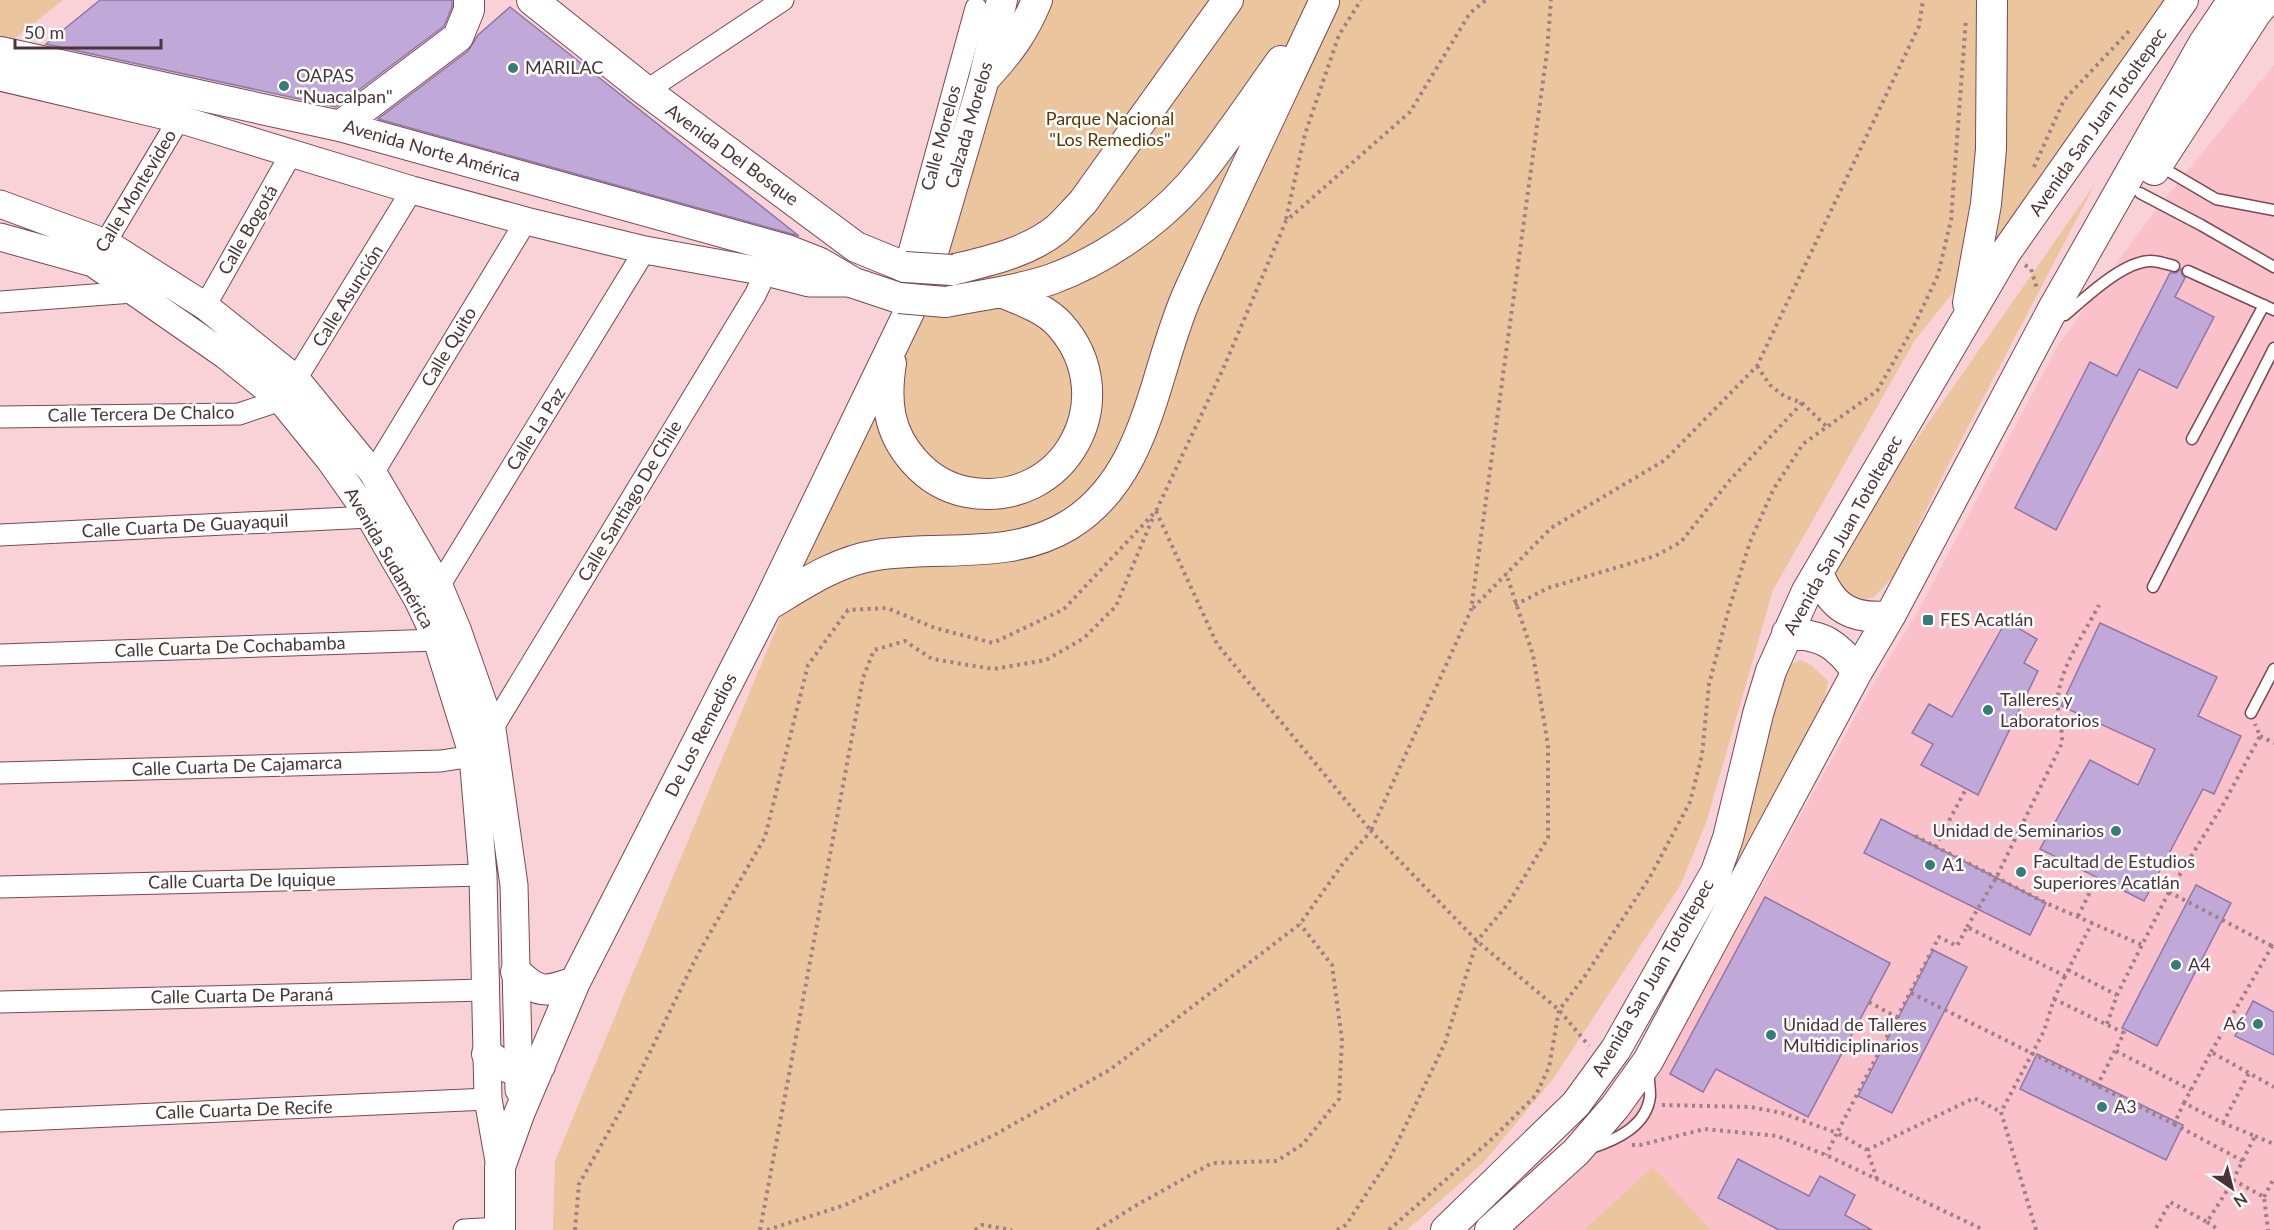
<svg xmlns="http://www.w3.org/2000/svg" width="2274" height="1230" font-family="Lato,sans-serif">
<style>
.built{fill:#fac1ca}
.green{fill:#eac59e}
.building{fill:#c0a8d8;stroke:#8f77a5;stroke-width:1.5}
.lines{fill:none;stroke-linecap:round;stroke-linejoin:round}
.service-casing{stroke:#7c4752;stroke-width:13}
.minor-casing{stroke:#7c4752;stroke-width:23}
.tertiary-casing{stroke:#7c4752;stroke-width:29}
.secondary-casing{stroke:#7c4752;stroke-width:32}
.path{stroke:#9f8085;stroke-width:4;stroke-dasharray:3 4.5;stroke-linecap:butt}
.service{stroke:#fff;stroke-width:10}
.minor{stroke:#fff;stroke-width:21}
.tertiary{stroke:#fff;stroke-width:27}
.secondary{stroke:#fff;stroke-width:30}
.secondary-bridge-casing{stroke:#7c4752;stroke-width:32;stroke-linecap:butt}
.secondary-bridge{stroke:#fff;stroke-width:30}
.poi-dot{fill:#367d77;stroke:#fff;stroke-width:2}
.labels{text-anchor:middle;stroke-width:5;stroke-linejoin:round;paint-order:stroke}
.poi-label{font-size:18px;fill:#4c3337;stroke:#fff;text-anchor:start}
.park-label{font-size:18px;fill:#5b3601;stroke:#fff}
.street-label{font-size:18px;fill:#4c3337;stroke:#fff}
</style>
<rect width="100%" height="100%" fill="#f9d2d8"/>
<path class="built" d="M2274,65V1230H1507L1667,1057L1871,688L1917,613L2058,345L2153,213Z"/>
<path class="green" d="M0,0H63L14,39L0,36Z
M1011,0H2188L2005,230L2000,234L1915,340L1773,590L1707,820L1681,884L1553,1079L1483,1163L1407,1230H553L555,1161L800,571Z
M2095,184L1947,467L1918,526L1903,566L1874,597L1857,601L1842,597L1834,576L1859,522Z
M1801,660L1811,665L1828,681L1824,701L1673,995L1659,1003L1670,969L1705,924L1728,869L1781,667Z
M1653,1167L1711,1230H1584Z"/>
<path class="building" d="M100,0H452V7L444,26L336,107L46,44Z
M510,7L799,236L378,119L468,51L478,35Z
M2181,269L2182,275L2185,278L2175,297L2214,317L2177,388L2139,369L2056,530L2015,508L2090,362L2117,376L2170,273H2176Z
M2006,621L2037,639L2024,663L2038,671L1978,795L1921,765L1933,744L1912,733L1929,704L1952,717Z
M2100,623L2217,677L2198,716L2241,736L2214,794L2203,789L2144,901L2040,849L2090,760L2138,785L2155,749L2061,706Z
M1881,819L2046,903L2030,935L1864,853Z
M2196,885L2231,903L2157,1046L2122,1028Z
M1765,897L1890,963L1808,1117L1716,1069L1703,1092L1670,1074Z
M1933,950L1967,967L1892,1113L1858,1096Z
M2253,1001L2274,1012V1055L2235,1036Z
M2037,1054L2183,1125L2166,1160L2020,1089Z
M1738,1159L1809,1196L1820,1176L1855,1195L1845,1215L1872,1230H1779L1718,1198Z"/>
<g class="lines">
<g class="service-casing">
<path id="service" d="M2158,165L2216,199L2274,210
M2140,193L2201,225L2274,267
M2188,271L2274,310
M2065,315C2085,298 2123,261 2151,261C2158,261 2167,264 2174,266
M2192,439L2264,305
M2153,587L2274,348
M2251,713L2274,669
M1591,1148C1616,1140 1647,1126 1650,1096C1650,1088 1649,1080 1648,1072"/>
</g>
<g class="minor-casing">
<path id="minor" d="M646,91L783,0
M98,255L179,119
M905,267L976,8
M0,302L133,292L137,286
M205,306L291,154
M0,417L239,414L281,400L296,379L412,190
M373,473L526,221
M0,535L370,517
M428,593L439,586L645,250
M0,655L437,640L449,633
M492,729L755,295L766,272
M0,773L441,761L473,756
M0,887L483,875
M0,1002L485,990
M0,1121L488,1099
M464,1230L500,1228"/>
</g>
<g class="tertiary-casing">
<path id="tertiary" d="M0,77L179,119L412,190L526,221L645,250L766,272L809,283H854
M0,204L106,243L205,306L296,379L373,473L439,586L457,629L492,729L514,885L519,1090
M0,237L93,263L225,355L281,400L329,459L370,517L418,600L437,640L473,756L483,875L488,1099L500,1167"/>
</g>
<g class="secondary-casing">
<path id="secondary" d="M532,0L646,91L856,247L905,267
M0,52L340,126L787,250L820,263L854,283L899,298
M986,77C1009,52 1024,32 1037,0
M340,126L458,37L469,10V0
M2154,170L2256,13L2267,0
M952,270C988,261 1027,253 1057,229C1066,221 1074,211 1083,202L1228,0
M945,302C980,295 1018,291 1052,279C1109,258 1167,216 1204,168C1231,133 1256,96 1281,61
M1968,303L1986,204L1991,149L1992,0
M891,363C885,401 888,432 914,461C928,477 946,488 967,492C1065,510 1125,398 1060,325C1045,308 1020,300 1001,292
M1818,572C1831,608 1852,620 1890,616
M767,606C802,585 836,561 877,555C942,545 1010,561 1069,525C1150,475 1153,370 1189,291C1233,194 1279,98 1324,2
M1787,633C1822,635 1837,643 1857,672
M516,972C540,995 545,992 575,982
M487,1054C509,1071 513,1072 540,1066
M500,1230V1167L519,1114L575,982L767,606L909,312L934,249L984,79L1002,0
M1446,1230L1576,1104L1616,1049L1716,872L1728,838L1758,714L1771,671L1807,591L2006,252L2183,0
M1490,1230L1576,1152L1615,1107L1648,1061L1857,672L1890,616L2053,309L2204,43L2233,0"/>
</g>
<path class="path" d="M2034,167L2064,100L2130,30
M1286,219L1305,134L1339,35L1361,0
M2025,265L2031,269L2037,289
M1757,366L1770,385L1784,396L1802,403L1827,427
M1156,511L1217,644L1371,831L1471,610L1547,52L1551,0
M1515,605L1548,588L1655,556L1681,542L1730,480L1802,403
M1473,608L1551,528L1665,460L1757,366L1919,26L1923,0
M2260,736L2274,743
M1915,836L2046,903L2092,923
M1935,847L1966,789
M2169,892L2272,946
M2078,916L2097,878
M1967,927L1996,878L2062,743C2063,727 2056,710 2058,695C2063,663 2084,634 2099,605
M2068,970L2117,995
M1911,993L2174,1124L2184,1103L2223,1123L2255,1136L2230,1186L2207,1222L2170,1202L2155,1230
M2054,999L2124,1033L2097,1086
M1869,1002L1898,1018
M2107,1024L2117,995L2142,945
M2116,1051L2191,1090
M2211,1052L2272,946L2274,948
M2184,1103L2211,1052L2274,1087
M1662,1105L1751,1107L1782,1113L1837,1133L1826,1155
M2223,1123L2249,1073
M2174,1124L2243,1161
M2255,1136L2274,1144
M1632,1145H1640L1705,1129L1777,1136L1826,1155L1984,1230
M1867,1150L1974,1098L2001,1112
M1877,1179L1867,1150L1837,1133L1939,937L1957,946L1967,927L2065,976L2092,923L2142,945L2169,892L2224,803L2260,736L2255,724
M2233,1180L2264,1197L2268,1230
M2264,1197L2274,1178
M2207,1222L2219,1230
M575,1230L579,1184L625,1103L698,954L765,837L808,665L848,610L887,608L935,628L993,643L1064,609L1156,511L1223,369L1286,221L1410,112L1470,13L1486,0
M760,1230L863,678L874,650L905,641L932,659L993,669L1046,660L1084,638L1116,606L1154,515
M767,1230L845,1205L996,1134L1111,1069L1300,924L1344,862L1371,831L1477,941L1559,1010L1589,1046
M975,1230L982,1225L1012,1230
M1097,1230L1135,1206L1212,1163L1277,1161L1303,1144L1339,1099L1342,1040L1332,965L1300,924
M1337,1230L1346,1225L1390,1158L1445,1043L1477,941L1508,904L1548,838V745L1533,655L1506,573
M1389,1230L1494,1137L1536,1095L1549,1067L1559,1010L1585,976L1650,877L1690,802L1702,755L1709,684L1728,612L1750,542L1773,490L1803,444L1877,391L1913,328L1938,275L1951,220L1966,19
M2036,1230L2001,1112L2044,1031L2054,999L2065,976"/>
<use href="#service" class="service"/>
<use href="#minor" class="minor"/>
<use href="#tertiary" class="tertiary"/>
<use href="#secondary" class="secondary"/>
<g class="secondary-bridge-casing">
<path id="secondary-bridge" d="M905,267L952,270
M899,298L945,302"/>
</g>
<use href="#secondary-bridge" class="secondary-bridge"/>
</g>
<g class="poi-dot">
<circle cx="513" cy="68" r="6"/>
<circle cx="284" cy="86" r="6"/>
<rect x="1922" y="614" width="12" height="12" rx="3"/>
<circle cx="1988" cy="710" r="6"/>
<circle cx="2116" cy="831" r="6"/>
<circle cx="1930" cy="865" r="6"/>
<circle cx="2021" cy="872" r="6"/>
<circle cx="2176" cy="965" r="6"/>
<circle cx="2258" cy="1024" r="6"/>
<circle cx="1771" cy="1035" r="6"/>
<circle cx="2102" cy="1107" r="6"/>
</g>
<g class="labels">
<g class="poi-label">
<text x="525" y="74">MARILAC</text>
<text x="296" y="82">OAPAS<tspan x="296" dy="21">"Nuacalpan"</tspan></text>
<text x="1940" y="626">FES Acatlán</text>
<text x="2000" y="706">Talleres y<tspan x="2000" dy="21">Laboratorios</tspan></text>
<text x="2104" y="837" text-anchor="end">Unidad de Seminarios</text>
<text x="2033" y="868">Facultad de Estudios<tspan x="2033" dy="21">Superiores Acatlán</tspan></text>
<text x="1942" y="871">A1</text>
<text x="2188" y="971">A4</text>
<text x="2246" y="1030" text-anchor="end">A6</text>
<text x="1783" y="1031">Unidad de Talleres<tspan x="1783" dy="21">Multidiciplinarios</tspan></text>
<text x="2114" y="1113">A3</text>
</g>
<g class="park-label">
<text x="1110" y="125">Parque Nacional<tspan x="1110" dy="21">"Los Remedios"</tspan></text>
</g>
<g class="street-label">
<text transform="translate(2098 122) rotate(-55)" y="6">Avenida San Juan Totoltepec</text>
<text transform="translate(969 125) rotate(-74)" y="6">Calzada Morelos</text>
<text transform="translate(941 138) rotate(-75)" y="6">Calle Morelos</text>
<text transform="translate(432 151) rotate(16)" y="6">Avenida Norte América</text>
<text transform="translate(732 155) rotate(36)" y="6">Avenida Del Bosque</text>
<text transform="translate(136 191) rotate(-59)" y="6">Calle Montevideo</text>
<text transform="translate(248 230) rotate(-60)" y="6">Calle Bogotá</text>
<text transform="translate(348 296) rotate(-58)" y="6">Calle Asunción</text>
<text transform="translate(449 347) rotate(-59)" y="6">Calle Quito</text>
<text transform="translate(141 414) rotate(-1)" y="6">Calle Tercera De Chalco</text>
<text transform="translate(536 429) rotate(-58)" y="6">Calle La Paz</text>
<text transform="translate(630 501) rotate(-59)" y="6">Calle Santiago De Chile</text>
<text transform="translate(185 526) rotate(-3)" y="6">Calle Cuarta De Guayaquil</text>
<text transform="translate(1843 535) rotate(-61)" y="6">Avenida San Juan Totoltepec</text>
<text transform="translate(389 558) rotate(60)" y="6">Avenida Sudamérica</text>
<text transform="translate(230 647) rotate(-2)" y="6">Calle Cuarta De Cochabamba</text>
<text transform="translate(701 735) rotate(-63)" y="6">De Los Remedios</text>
<text transform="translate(237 766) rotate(-2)" y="6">Calle Cuarta De Cajamarca</text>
<text transform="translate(242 881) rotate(-1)" y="6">Calle Cuarta De Iquique</text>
<text transform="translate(1653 978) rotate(-60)" y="6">Avenida San Juan Totoltepec</text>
<text transform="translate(242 996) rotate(-1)" y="6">Calle Cuarta De Paraná</text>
<text transform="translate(244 1110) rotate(-2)" y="6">Calle Cuarta De Recife</text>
</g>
</g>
<g transform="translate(2232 1188) rotate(145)" stroke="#ffffff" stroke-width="4.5" paint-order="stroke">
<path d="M0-4.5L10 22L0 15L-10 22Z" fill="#4c3337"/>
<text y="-9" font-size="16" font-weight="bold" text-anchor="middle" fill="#4c3337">N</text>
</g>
<path d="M15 39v9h146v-9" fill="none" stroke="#4c3337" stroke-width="3"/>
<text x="24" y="39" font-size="18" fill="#4c3337" stroke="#ffffff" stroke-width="4.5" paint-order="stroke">50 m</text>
</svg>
